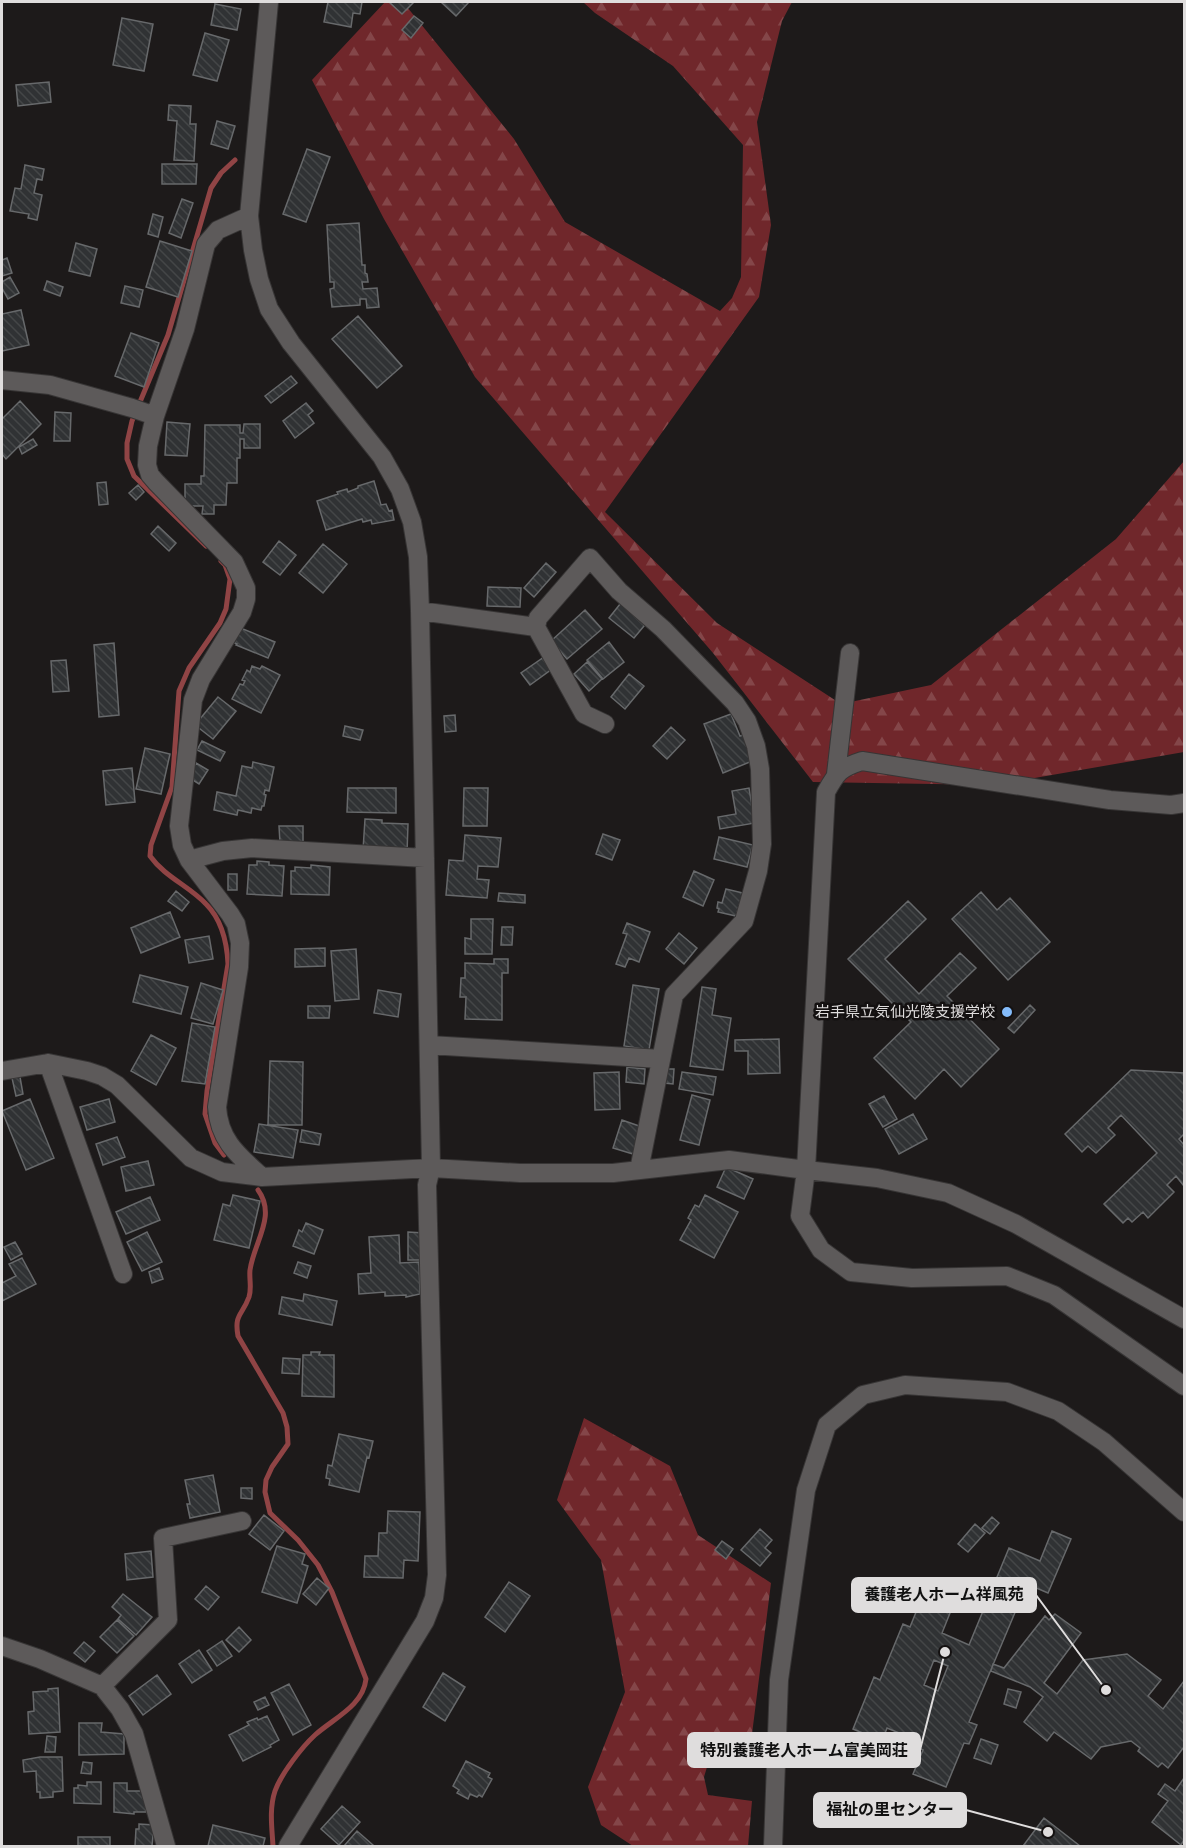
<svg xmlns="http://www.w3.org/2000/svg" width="1186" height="1848" font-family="'Open Sans','Noto Sans JP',sans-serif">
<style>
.forest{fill:url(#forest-firs)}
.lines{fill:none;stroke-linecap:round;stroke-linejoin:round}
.stream{stroke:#904445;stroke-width:5}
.building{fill:url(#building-back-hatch);stroke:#67696b;stroke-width:1.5;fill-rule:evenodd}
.minor-casing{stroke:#373535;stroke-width:20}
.minor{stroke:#5d5a5a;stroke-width:18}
.poi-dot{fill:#84bcfb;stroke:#141111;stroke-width:2}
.labels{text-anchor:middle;stroke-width:5;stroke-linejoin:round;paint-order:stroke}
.poi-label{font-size:15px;fill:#dfdddd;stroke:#141111;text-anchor:end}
.leader{fill:none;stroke:#dfdddd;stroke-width:2}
.callout-dot{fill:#dfdddd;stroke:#141111;stroke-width:2}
.callout{fill:#dfdddd;stroke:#dfdddd;stroke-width:2}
.callout-label{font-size:16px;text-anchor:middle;font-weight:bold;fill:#111}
</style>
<defs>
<pattern id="forest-firs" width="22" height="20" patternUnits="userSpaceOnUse" patternTransform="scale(1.5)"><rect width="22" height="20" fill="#70272b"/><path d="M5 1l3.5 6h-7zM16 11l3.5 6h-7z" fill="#844649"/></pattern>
<pattern id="building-back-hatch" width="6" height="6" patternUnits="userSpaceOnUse" patternTransform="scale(1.5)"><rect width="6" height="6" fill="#303234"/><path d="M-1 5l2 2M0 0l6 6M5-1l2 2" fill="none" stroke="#444647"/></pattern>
</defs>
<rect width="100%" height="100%" fill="#1d1a1a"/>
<path class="forest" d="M385,2H403L514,139L565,222L720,311L732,298L741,277L743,145L673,66L595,13L583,2H792L782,21L757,122L771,225L759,297L605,512L717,623L841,704L931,685L1116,539L1184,461V752L994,785L813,782L713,653L475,377L384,219L312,80Z
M584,1418L670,1466L698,1535L771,1583L752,1734L710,1757L704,1777L708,1795L752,1801L748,1846H633L601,1825L588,1787L625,1692L601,1560L557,1500Z"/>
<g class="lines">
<path class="stream" d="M206,546L134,476L127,459V443L132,421L168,335L211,188L221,173L235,160
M221,561L225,565L230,579L226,609L220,623L189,668L179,691L172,787L151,845L150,856C165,877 189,886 206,904C222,920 227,943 228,964L207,1091L205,1114L215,1143L224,1155
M258,1190C277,1216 254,1242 250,1270C249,1279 252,1288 249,1297C242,1316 234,1314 238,1336L283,1413L287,1427L288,1444L272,1467L266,1480L265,1492L270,1513L298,1540L318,1565L332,1592L366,1679C363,1706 334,1718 315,1735C302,1747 281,1774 275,1791C269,1809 272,1828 273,1846"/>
</g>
<path class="building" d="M328,2H362L360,14L353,13L351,27L324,22Z
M389,2H414L402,14Z
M441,2H469L456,16Z
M215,4L241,9L237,30L211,25Z
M414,16L423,23L411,38L402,30Z
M122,18L153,24L144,71L113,65Z
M205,33L229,40L217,81L193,75Z
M49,82L51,102L18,106L16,85Z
M169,105L191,106L190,124H196L194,161L174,160L177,121L168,120Z
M217,121L235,126L228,149L211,144Z
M307,149L330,157L306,222L283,214Z
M162,164H197L196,184H162Z
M25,165L44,169L42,180L37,179L34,193L42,195L37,220L28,218L29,214L10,211L15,188L21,189Z
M182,199L193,203L181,238L169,233Z
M153,214L163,217L158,237L148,234Z
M359,223L362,265H365V273L367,274L368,282H362L363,289L377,288L379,307L367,308L366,299H360V305L332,307L330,289L334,288V282H330L327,225Z
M160,241L192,251L178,297L146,287Z
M76,243L97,249L90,276L69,271Z
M7,258L12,273L2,276V260Z
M10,277L19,293L8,299L2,288V282Z
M47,281L63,287L60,296L44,290Z
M125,286L143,290L139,307L121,303Z
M21,310L29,345L2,351V314Z
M358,316L402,366L377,388L332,339Z
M131,333L159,343L144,387L115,376Z
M291,376L297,383L271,403L265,396Z
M20,401L41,424L6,459L2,454V419Z
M306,403L313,411L308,415L314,423L295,438L283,421Z
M55,412L71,413L70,441H54Z
M167,422L190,424L187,456L165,455Z
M244,424H260V448H244V439H240V458H237V483H227L226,505H214V514H202L203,506H185V484H201V476H204L205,425H240V433H243Z
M33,439L37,445L22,454L19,447Z
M374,481L381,505L386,504L389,511L392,510L394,520L372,524L371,520L363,522L362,519L326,530L317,501L338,494L337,492L347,489L348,492L358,488V486Z
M106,482L108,504L99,505L97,483Z
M138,485L144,492L136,500L129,493Z
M158,526L176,543L169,551L151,534Z
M279,541L296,555L280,575L263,562Z
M323,544L347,564L323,593L299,573Z
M546,563L556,572L534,597L524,588Z
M488,587L521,588L520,607L487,606Z
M624,599L649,620L634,638L609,618Z
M585,610L602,629L567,659L551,641Z
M238,627L275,642L268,658L236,645L237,644L233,642Z
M609,642L624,662L603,679L587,660Z
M114,643L119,715L99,717L94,645Z
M544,657L552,669L530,685L521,673Z
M66,660L69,691L53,692L51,661Z
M587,662L602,679L589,691L574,674Z
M252,666L260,669L262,666L280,675L261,713L232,699L240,684L243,685L245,681L242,680L247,670L250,672Z
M629,674L644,686L625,709L611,697Z
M218,697L236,711L213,739L195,725Z
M731,714L740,736L747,734L757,759L723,773L704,724Z
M455,715L456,731L445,732L444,716Z
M345,726L363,730L360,740L343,736Z
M671,727L685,740L667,759L653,746Z
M202,741L225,752L220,761L197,750Z
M145,748L170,754L161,794L136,789Z
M253,762L274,767L269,791L265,790L264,794L266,795L264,806H262L261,810L252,808L251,813L238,810L237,815L214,810L217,792L236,796L242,766L252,768Z
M196,763L208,770L199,784L188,777Z
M132,768L135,802L106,805L103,771Z
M348,788H396V813L347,812Z
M464,788H488L487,826H463Z
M749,788L755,823L720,829L718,817L736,814L732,791Z
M365,819L382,820V823L408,824L407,853L363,850Z
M279,826H303V842L280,843Z
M603,834L620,840L612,860L596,854Z
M465,835L501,838L498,867L478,866L477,879L489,880L487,898L446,895L449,860L463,861Z
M719,837L753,845L747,867L714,859Z
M257,861L269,862V865L284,866L282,896L247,894L249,865H257Z
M311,865L330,867L329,895L291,894V871H295V867L311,868Z
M694,871L714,880L703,906L683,897Z
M228,874H237V890H228Z
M726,889L743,893L736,916L718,912L719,909L717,908L718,902L722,903Z
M176,891L189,902L182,911L168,901Z
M981,892L997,910L1010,898L1050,942L1008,980L952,919Z
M499,893L525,895V903L498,901Z
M908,901L926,919L885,959L919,994L960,953L976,968L947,996L999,1049L961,1087L944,1069L915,1099L874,1058L911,1022L848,959Z
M170,912L180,937L141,953L131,928Z
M471,919H493L492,954H465V938L471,939Z
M627,923L650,932L639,962L629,958L625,967L616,964L627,934L623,933Z
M502,927H513L512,945H501Z
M679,933L697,948L684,964L666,949Z
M209,936L213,959L189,963L185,940Z
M325,948V966L295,967V949Z
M356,949L359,999L335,1001L331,951Z
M494,959H508V973H502V1020L465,1019L466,997H460L461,978H465V963L494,964Z
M140,975L188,987L181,1014L133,1002Z
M201,983L223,990L213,1024L191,1018Z
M633,985L659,989L649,1050L624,1046Z
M702,987L716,989L712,1015L731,1018L723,1070L690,1066Z
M378,990L401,994L398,1017L374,1013Z
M1030,1005L1035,1010L1014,1033L1008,1028Z
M308,1006H330L329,1018H308Z
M192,1023L215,1027L205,1084L182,1081Z
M151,1035L176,1048L156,1085L131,1071Z
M779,1039L780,1073L748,1074V1051H735V1040Z
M270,1061L303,1062L302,1125H268Z
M627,1067L645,1069L644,1084L626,1082Z
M665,1069H674L673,1084L664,1083Z
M1131,1070L1184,1073V1134L1179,1139L1184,1145V1186L1176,1176L1167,1185L1174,1192L1148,1218L1143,1212L1132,1222L1128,1218L1123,1223L1104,1204L1157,1153L1121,1115L1108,1128L1115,1135L1096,1153L1088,1146L1082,1152L1065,1134Z
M619,1072L620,1109L595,1110L594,1073Z
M682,1072L716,1077L713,1095L679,1089Z
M20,1077L23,1094L16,1096L12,1078Z
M692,1095L710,1100L699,1145L680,1140Z
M884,1096L897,1119L883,1127L869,1104Z
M30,1099L54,1158L26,1170L2,1111Z
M109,1099L115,1122L87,1130L80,1107Z
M913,1114L927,1139L899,1154L885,1129Z
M622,1120L642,1127L633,1154L613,1148Z
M259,1124L298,1130L293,1158L254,1152Z
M302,1130L321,1134L319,1145L300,1142Z
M117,1137L125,1157L103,1165L96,1144Z
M148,1161L154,1185L126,1191L121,1167Z
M726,1167L753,1179L744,1199L717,1187Z
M233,1195L260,1201L249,1248L214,1240L223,1204L230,1206Z
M705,1195L738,1212L714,1258L680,1240L691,1220L688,1218L695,1205L699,1207Z
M150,1197L160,1220L126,1234L116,1212Z
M306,1223L323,1230L314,1254L293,1246L299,1230L302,1232Z
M147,1232L162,1262L142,1271L127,1242Z
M408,1232L424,1233V1260H408Z
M399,1235L400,1263L419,1262L420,1294L406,1297V1295L385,1296V1292L359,1294L358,1274L371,1273L369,1237Z
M15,1242L22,1254L11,1260L4,1247Z
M22,1258L36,1284L2,1301V1283L16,1276L9,1264Z
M298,1262L311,1266L307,1278L294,1273Z
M159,1268L163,1279L152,1283L149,1272Z
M304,1294L337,1301L332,1325L279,1314L282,1297L303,1301Z
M311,1352H320L319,1355H334V1397L302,1396L303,1355H311Z
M283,1358L300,1359L299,1374L282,1373Z
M339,1434L373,1441L369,1458L367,1457L359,1492L329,1485L330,1479L326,1478L328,1465L332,1466Z
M213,1475L220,1512L190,1518L187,1504H190L185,1480Z
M241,1488H252V1499L241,1498Z
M388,1511L420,1512L418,1561L404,1560L403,1578L364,1577L365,1556H378L379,1533H387Z
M264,1515L284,1531L270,1550L249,1534Z
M992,1517L999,1523L990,1534L982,1528Z
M975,1524L985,1533L968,1552L958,1544Z
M760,1529L772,1540L765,1548L771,1553L760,1566L741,1550Z
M1052,1531L1071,1539L1048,1593L1027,1584L969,1722L977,1725L969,1744L964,1743L946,1787L913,1774L923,1750L902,1741L904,1735L887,1728L882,1741L853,1729L874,1677L880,1680L903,1624L910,1627L927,1585L943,1592L945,1588L951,1591L945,1606L952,1608L942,1633L969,1645L1009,1548L1040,1561ZM934,1660L948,1666L938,1691L924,1685Z
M722,1541L733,1549L726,1559L715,1550Z
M277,1546L305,1554L302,1564L308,1566L297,1603L262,1592Z
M151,1551L153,1577L127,1580L125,1554Z
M317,1578L329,1588L316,1605L303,1594Z
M509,1582L530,1596L505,1632L485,1617Z
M206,1586L219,1597L208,1610L195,1599Z
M123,1594L152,1617L136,1635L118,1619L121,1615L112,1607Z
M1055,1614L1081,1633L1044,1683L1057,1694L1083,1660L1127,1654L1161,1680L1148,1696L1163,1709L1184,1681V1747L1168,1768L1162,1763L1158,1767L1138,1751L1140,1748L1131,1741L1101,1747L1091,1759L1054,1732L1047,1741L1024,1722L1043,1697L1030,1687L991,1671L993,1664L1004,1668L1045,1616L1049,1620Z
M117,1620L134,1636L117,1653L100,1637Z
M239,1627L251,1640L239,1652L226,1640Z
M222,1641L232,1656L217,1666L207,1651Z
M84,1642L95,1651L85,1662L74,1653Z
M199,1650L212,1670L192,1683L179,1664Z
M443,1673L465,1687L445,1721L423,1707Z
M157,1675L171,1694L143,1715L129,1696Z
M289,1684L311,1725L293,1735L271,1693Z
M58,1688L60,1732L29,1734L28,1712L34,1711L33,1692L48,1691V1689Z
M1008,1689L1021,1692L1016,1708L1004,1704Z
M265,1697L269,1705L258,1710L254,1702Z
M267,1716L279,1740L270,1745L271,1747L243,1761L229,1735L249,1725L247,1722L257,1718L258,1720Z
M79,1723H102L101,1732L124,1734V1754L79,1755Z
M47,1736L56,1737L55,1752H45Z
M981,1739L998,1745L991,1764L974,1758Z
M40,1757H62L63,1791L53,1792V1797L40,1798V1792H37L36,1771L24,1772L23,1760Z
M466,1761L490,1773L488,1777L492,1779L482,1797L479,1795L477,1797L470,1794L468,1799L457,1793L459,1790L453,1786Z
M83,1762L92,1763L91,1774L81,1773Z
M1184,1778V1840L1181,1845L1152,1822L1168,1801L1158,1794L1165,1784L1175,1791Z
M87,1782H101V1804L74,1803V1788H78V1785L87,1786Z
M114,1783H127V1791H146V1812H134V1814L114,1812Z
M342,1806L360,1822L339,1845L321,1829Z
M1044,1818L1080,1846H1023Z
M139,1824L154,1825L152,1846H135L136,1829H139Z
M213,1825L265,1838L263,1846H208Z
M357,1831L373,1845L372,1846H344Z
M78,1837H110V1846H78Z"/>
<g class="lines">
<g class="minor-casing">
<path id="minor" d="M269,2L249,216L253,250L259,279L269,309L291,343L382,457L400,489L412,522L418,557L420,611L431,1168L427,1185L437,1575L434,1598L425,1621L288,1846
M249,216L218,230L206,244L185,329L155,416L148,446L147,465L150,475L156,482L234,562L246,588V599L242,612L201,679L193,700L179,826L182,845L189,860L230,914L236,924L240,943L239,967L217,1107C219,1141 239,1156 262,1177
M2,380L50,385L132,408L155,416
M420,611L536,627L584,714L605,724
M536,627L538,618L590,558L619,591L663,629L735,703L747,721L756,746L760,769L762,844L758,871L744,921L674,995L639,1170
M836,774L850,653
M1184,803L1171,805L1110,800L862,761C840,768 837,772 826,792L806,1170L877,1178L948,1193L1016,1224L1184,1319
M189,860L223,851L252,848L425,858
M429,1045L661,1059
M48,1063L123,1274
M2,1071L48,1063L87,1071L102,1076L117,1085L191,1158L222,1172L262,1177L431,1168L520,1173H613L729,1160L806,1170L800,1216L821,1250L851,1272L912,1278L1007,1276L1054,1295L1184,1386
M2,1646L40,1659L102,1686L120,1709L134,1734L166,1846
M102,1686L168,1620L163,1538L242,1521
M773,1846L779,1680L806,1490L827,1425L863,1395L905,1385L1007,1392L1058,1411L1104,1442L1184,1512"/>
</g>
<use href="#minor" class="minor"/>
</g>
<circle class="poi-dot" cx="1007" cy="1012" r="6"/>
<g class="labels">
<g class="poi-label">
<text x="995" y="1017">岩手県立気仙光陵支援学校</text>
</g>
</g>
<path class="leader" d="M1106 1690L1036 1595M945 1652L920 1750M1048 1832L966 1810"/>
<g class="callout-dot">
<circle cx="1106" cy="1690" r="6"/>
<circle cx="945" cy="1652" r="6"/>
<circle cx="1048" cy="1832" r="6"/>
</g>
<g class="callout">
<rect x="852" y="1578" width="184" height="34" rx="6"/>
<rect x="688" y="1733" width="232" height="34" rx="6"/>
<rect x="814" y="1793" width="152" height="34" rx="6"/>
</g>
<g class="callout-label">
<text x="944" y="1600">養護老人ホーム祥風苑</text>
<text x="804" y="1756">特別養護老人ホーム富美岡荘</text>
<text x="890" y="1815">福祉の里センター</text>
</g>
<rect width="1186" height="1848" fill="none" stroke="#dfdddd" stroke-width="6"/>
</svg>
